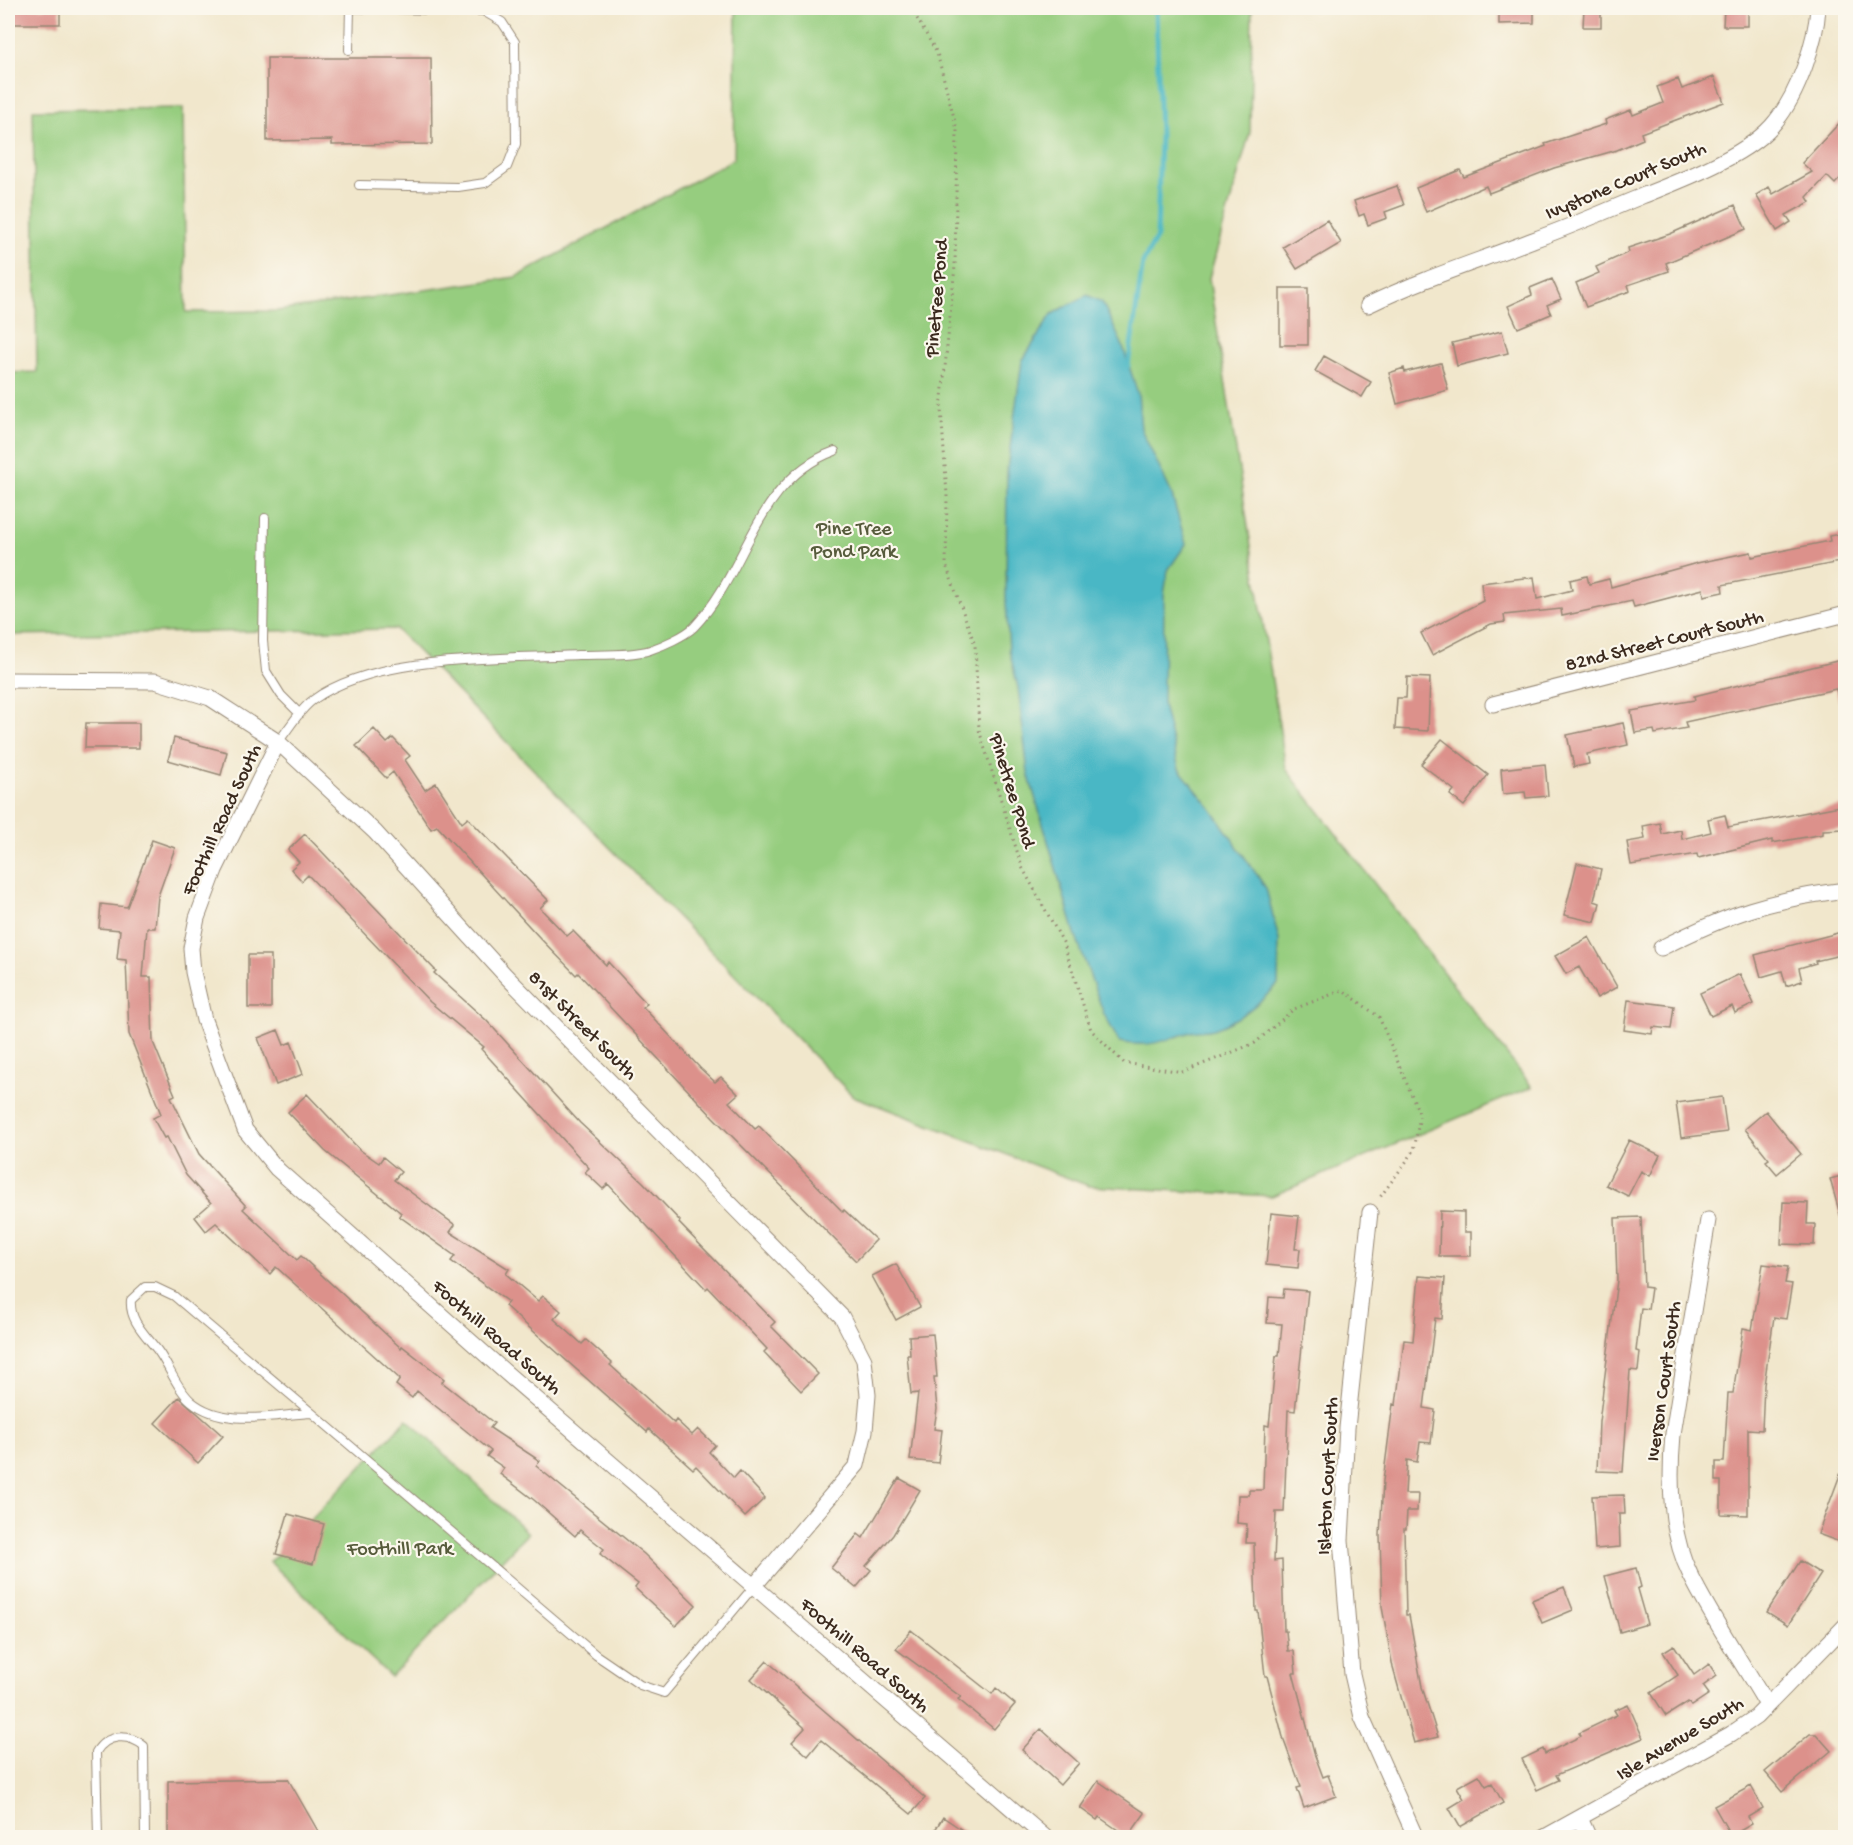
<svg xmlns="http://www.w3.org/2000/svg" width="1853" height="1845" font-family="'Gochi Hand',sans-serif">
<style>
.green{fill:#96cd7f;stroke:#687c4e;stroke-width:1.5}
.water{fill:#4ab7c5;stroke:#427072;stroke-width:1.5}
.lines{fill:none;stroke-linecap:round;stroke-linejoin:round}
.stream{stroke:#4ab7c5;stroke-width:5}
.building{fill:#dc918b}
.service-casing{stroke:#968875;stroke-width:10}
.minor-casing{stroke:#968875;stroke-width:17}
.path{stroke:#968875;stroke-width:3;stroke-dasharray:1.5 4.5;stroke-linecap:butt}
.service{stroke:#fff;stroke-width:8}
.minor{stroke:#fff;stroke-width:15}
.labels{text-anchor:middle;stroke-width:4.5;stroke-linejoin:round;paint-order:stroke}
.street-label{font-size:20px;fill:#3b2a1e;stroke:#fbf7ec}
.park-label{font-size:20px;fill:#565b3b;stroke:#fbf7ec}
</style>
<rect width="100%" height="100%" fill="#fbf7ec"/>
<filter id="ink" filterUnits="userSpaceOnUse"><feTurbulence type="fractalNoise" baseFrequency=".0167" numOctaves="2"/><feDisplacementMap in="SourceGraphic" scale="12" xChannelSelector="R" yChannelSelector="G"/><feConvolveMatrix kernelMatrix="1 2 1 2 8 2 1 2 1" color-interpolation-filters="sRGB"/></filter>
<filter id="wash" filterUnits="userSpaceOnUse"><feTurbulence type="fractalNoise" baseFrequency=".008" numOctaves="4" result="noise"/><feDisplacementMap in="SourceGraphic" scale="24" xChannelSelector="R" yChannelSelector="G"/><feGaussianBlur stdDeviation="1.35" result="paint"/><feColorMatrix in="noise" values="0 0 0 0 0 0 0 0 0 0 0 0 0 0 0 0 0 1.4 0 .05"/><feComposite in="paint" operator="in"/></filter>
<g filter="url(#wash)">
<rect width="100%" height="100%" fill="#f1e7cc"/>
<path class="green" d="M736,8H1252L1250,132L1209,278L1286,769L1532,1087L1272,1196L1089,1186L853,1096L396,629L8,635V373L37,372L33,110L183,108L186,312L277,311L516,277L734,159Z
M407,1419L528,1533L391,1677L270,1562Z"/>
<path class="water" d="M1087,295L1102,302L1122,344L1138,394L1141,429L1171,492L1186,544L1168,570L1164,594L1163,705L1179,769L1210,807L1266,888L1279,940L1278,984C1261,1002 1238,1021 1214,1029C1207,1031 1198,1030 1191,1032C1161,1041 1152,1048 1119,1042L1104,1014L1076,937L1028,773L1018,688L1009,650L1006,602L1007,469L1022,361L1052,314Z"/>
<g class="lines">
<path class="stream" d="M1128,366L1143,262L1157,237L1160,135L1156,8"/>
</g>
<g id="blocks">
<path class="building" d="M14,8H60V24H14Z
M1499,8H1534V23L1499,24Z
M1584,8H1601V27H1583Z
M1724,8H1748V26H1723Z
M267,58H431L432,144L332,145V140L267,141Z
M1714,77L1724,102L1641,133L1643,139L1617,150L1554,168L1489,193L1486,186L1426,212L1416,188L1460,170L1464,177L1546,146L1545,144L1606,124L1605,120L1631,110L1633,115L1663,103L1657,87L1678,79L1682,89Z
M1845,117V173L1835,184L1827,176L1807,197L1810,202L1786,215L1791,222L1777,231L1756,195L1769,187L1773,194L1812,172L1802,163Z
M1397,186L1404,205L1385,212L1387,218L1368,225L1364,214L1359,216L1354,201Z
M1735,205L1746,229L1666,263L1669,271L1628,285L1630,291L1586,307L1576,283L1599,273L1596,267L1629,252L1628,248L1670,234Z
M1327,220L1341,243L1297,269L1283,247Z
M1552,279L1561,299L1547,305L1551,314L1518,328L1508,306L1532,295L1530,288Z
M1280,288H1308V345H1280Z
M1502,331L1508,353L1457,366L1452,343Z
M1324,356L1371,382L1362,397L1315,371Z
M1441,363L1448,390L1397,404L1389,373L1404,368L1405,372Z
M1845,533V561L1722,585L1723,592L1704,596L1703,589L1634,607L1632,601L1562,616L1561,609L1504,615L1505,622L1491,624L1432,655L1421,633L1483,601L1481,583L1534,577L1537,599L1572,590L1570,580L1587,576L1589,584L1609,579L1611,587L1697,563L1751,552L1752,557L1830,541L1829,536Z
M1845,659V701L1839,702L1836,689L1685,722L1687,728L1655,734L1654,730L1635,733L1631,711L1695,700L1694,696Z
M1407,677L1430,678L1428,731L1395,729L1397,698H1406Z
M86,723H139V748H85Z
M1623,723L1628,745L1587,754L1589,764L1574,767L1567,735Z
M374,729L387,743L393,738L410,756L405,760L425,790L436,783L462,823L468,818L548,900L540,908L567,936L573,931L606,965L608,962L647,1004L643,1007L700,1068L715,1082L721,1077L738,1094L729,1102L755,1129L759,1126L843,1212L844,1210L876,1240L856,1261L713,1117L578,973L576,975L540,938L437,826L431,829L393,772L386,778L356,746Z
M174,738L227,752L221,775L168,760Z
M1442,739L1488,775L1464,806L1450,795L1454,790L1421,764Z
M1545,764L1548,796L1526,798L1525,792L1503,794L1501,769Z
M1845,805V829L1823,830V834L1772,843V840L1698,858L1697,854L1631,865L1627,842L1645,839L1643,826L1660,823L1662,834L1681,830L1682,839L1711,832L1708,819L1725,815L1728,827Z
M305,834L436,971L434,973L486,1020L580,1123L643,1182L680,1221L679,1223L775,1322L771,1326L818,1374L801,1391L764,1352L767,1349L708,1287L706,1289L608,1184L603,1189L585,1172L589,1168L481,1049L484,1047L430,1002L308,875L302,881L291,869L299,862L288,850Z
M152,840L175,848L158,896L155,928H147L143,977H151L153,1042L175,1095L171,1097L199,1154L246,1206L243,1209L297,1260L301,1256L401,1348L402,1346L444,1379L442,1382L494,1423L490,1428L540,1461L536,1466L644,1554L696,1605L676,1626L635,1588L638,1584L600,1554L604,1549L580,1530L575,1536L534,1500L500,1474L504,1468L487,1456L491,1451L417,1391L412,1398L396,1385L400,1379L276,1267L270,1274L216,1223L206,1231L195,1217L211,1203L186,1175L167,1137L164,1138L153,1118L161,1114L129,1034L126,960L117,959L120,930L99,928L101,904L127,907Z
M1577,863L1601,869L1594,901L1600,903L1595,922L1564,915Z
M1845,931V954L1815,961L1816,963L1799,968L1802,981L1786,986L1782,971L1761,977L1755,955Z
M1589,937L1617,987L1597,998L1579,967L1566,974L1555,956Z
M248,955H271V1008H248Z
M1740,974L1754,1004L1735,1013L1732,1006L1711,1016L1700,993Z
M1628,1000L1674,1006L1671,1029L1653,1027L1652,1034L1624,1030Z
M278,1030L284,1045L291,1042L303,1074L276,1085L258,1038Z
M307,1094L360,1150L379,1163L383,1157L401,1172L394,1180L455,1225L450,1232L509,1269L506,1274L538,1301L543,1296L561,1311L554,1319L582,1344L586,1340L612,1363L610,1365L674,1423L676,1420L692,1435L698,1429L715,1445L709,1452L734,1478L740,1471L765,1498L745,1517L696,1466L693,1469L649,1429L647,1432L505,1306L508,1302L451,1261L455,1256L399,1216L401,1213L325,1151L288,1112Z
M1722,1097L1727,1132L1681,1138L1676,1103Z
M1766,1111L1801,1154L1777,1174L1766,1161L1769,1159L1745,1129Z
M1629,1140L1660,1155L1650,1176L1641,1171L1628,1196L1606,1185Z
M1845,1175V1218H1841L1830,1179Z
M1783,1202L1808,1203L1807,1224H1815L1814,1245L1781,1244Z
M1440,1211L1464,1212V1232H1471V1256H1439Z
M1271,1213L1299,1216L1295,1249H1300L1298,1268L1266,1265Z
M1641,1217L1644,1287L1651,1288L1648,1309L1641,1308L1636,1351L1640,1352L1638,1371L1630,1370L1623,1472L1597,1471L1599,1422L1617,1280L1615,1218Z
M896,1264L920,1307L896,1320L872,1276Z
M1763,1264L1788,1267L1785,1283L1792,1284L1786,1319L1774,1317L1764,1385L1762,1430L1748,1429V1515L1721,1514V1481H1716V1462H1724L1728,1393H1733L1743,1328L1752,1330Z
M1419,1276L1445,1278L1442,1319L1435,1318L1424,1408L1435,1410L1431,1443L1420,1442L1417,1462L1407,1460L1405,1494H1418L1417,1511H1407L1406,1529H1404L1406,1615H1409L1422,1687L1438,1737L1414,1743L1393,1668L1382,1607L1380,1535L1383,1481L1393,1404L1396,1405L1404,1340L1413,1341Z
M1284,1289L1308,1291L1295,1411L1288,1410L1284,1512H1276L1274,1561L1282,1560L1284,1631H1286L1288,1651H1294L1296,1673H1293L1314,1753L1323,1777L1328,1775L1336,1796L1304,1808L1297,1788L1301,1787L1284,1741L1267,1676H1265L1258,1611H1256L1254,1543H1246L1247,1524L1237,1523L1238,1495H1249V1490H1263L1265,1425L1269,1426L1276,1356H1279L1282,1324L1267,1323L1269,1297L1283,1298Z
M933,1334L937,1377H934L937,1409L934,1429L942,1430L938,1463L910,1460L918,1393L911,1394L907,1355H910L909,1336Z
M179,1397L223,1436L198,1463L155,1423Z
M1844,1464L1845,1465V1544L1818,1534Z
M899,1478L920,1490L893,1535L866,1566L871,1570L856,1588L831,1568L858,1534L863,1538Z
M1624,1495L1625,1514H1619L1620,1547L1595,1549L1592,1496Z
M288,1514L324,1524L313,1564L276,1554Z
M1800,1561L1821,1574L1788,1625L1767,1612Z
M1636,1568L1641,1587L1637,1589L1647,1624L1620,1632L1605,1576Z
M1564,1587L1573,1610L1542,1623L1532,1600Z
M911,1630L992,1694L996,1688L1015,1704L994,1729L958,1699L961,1697L896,1649Z
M1674,1645L1694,1675L1709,1664L1717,1676L1703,1686L1709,1694L1691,1706L1688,1702L1666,1716L1651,1693L1678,1675L1663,1652Z
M767,1661L925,1798L911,1814L821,1740L808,1756L792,1742L805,1728L751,1679Z
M1628,1704L1643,1738L1556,1775L1559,1780L1537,1790L1522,1759L1543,1749L1545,1754L1581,1736L1579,1733L1617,1715L1614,1710Z
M1041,1729L1079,1763L1060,1785L1022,1750Z
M1810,1734H1816L1831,1751L1782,1792L1765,1772Z
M1479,1775L1486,1786L1492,1783L1503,1803L1460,1827L1449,1808L1464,1799L1457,1787Z
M288,1779L322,1838H168V1781Z
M1098,1781L1145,1813L1128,1837L1099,1817L1097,1820L1080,1808Z
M1751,1786L1763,1808L1748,1817L1752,1824L1731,1836L1714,1806Z
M943,1817L974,1838H930Z"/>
</g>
</g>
<g filter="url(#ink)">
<use href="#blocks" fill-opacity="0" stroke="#968875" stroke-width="1.5"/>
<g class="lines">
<g class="service-casing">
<path id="service" d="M350,8L483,11L502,22L515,42L516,144L507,167L485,183L458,187L359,185
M349,50L350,8
M265,518L263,641L266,671L281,695L300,714
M278,742C289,729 299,710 313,700C375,654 502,659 578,655C598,654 632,656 650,650C662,646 685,636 694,627C748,571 755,480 835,451
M145,1287H155L174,1296L312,1413C274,1415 223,1428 191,1401C177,1389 169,1366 158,1351C146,1335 129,1321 131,1300Z
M312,1413L596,1655L640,1685L664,1693L755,1585
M98,1838L96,1752C107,1734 128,1733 144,1746L145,1838"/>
</g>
<g class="minor-casing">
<path id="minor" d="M1368,305C1424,278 1476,262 1533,240C1570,227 1606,211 1642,196C1682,180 1750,155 1776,121C1798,94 1816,42 1818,8
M8,680L155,681L210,698L278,742L375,832L505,975L842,1317L864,1360L868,1395L865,1431L857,1465L755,1585
M1493,704L1846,614
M278,742L215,870L197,918L191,948L193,972L204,1020L245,1130L277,1169L504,1371L1046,1838
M1661,948C1728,914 1771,899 1846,890
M1370,1212L1347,1428L1341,1540L1352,1674L1362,1717L1416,1838
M1708,1220L1673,1434C1669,1479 1669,1532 1690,1574C1712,1619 1742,1662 1767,1705
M1580,1818L1589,1838
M1543,1838L1731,1734L1756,1717L1846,1625"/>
</g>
<path class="path" d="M911,8L937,53L957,129L955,266L941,408L947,495L946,565L975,645L979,730L1022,867L1064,944L1091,1030L1124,1063L1183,1072L1255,1043L1294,1009L1343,990L1379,1017L1420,1115L1414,1151L1378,1200"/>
<use href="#service" class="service"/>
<use href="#minor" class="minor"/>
</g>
</g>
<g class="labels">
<g class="street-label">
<text transform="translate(1625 179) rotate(-23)" y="7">Ivystone Court South</text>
<text transform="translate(935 298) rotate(-85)" y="7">Pinetree Pond</text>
<text transform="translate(1664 639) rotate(-14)" y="7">82nd Street Court South</text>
<text transform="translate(1014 790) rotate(73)" y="7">Pinetree Pond</text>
<text transform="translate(220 819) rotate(-65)" y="7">Foothill Road South</text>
<text transform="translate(584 1024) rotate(45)" y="7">81st Street South</text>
<text transform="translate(498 1336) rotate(41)" y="7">Foothill Road South</text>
<text transform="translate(1662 1381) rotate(-82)" y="7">Iverson Court South</text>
<text transform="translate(1326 1476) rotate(-87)" y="7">Isleton Court South</text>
<text transform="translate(866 1654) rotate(41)" y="7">Foothill Road South</text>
<text transform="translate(1679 1737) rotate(-31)" y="7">Isle Avenue South</text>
</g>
<g class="park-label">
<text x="854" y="534">Pine Tree<tspan x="854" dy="23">Pond Park</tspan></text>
<text x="400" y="1554">Foothill Park</text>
</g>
</g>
<rect width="1853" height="1845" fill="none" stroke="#fbf7ec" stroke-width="30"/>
</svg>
